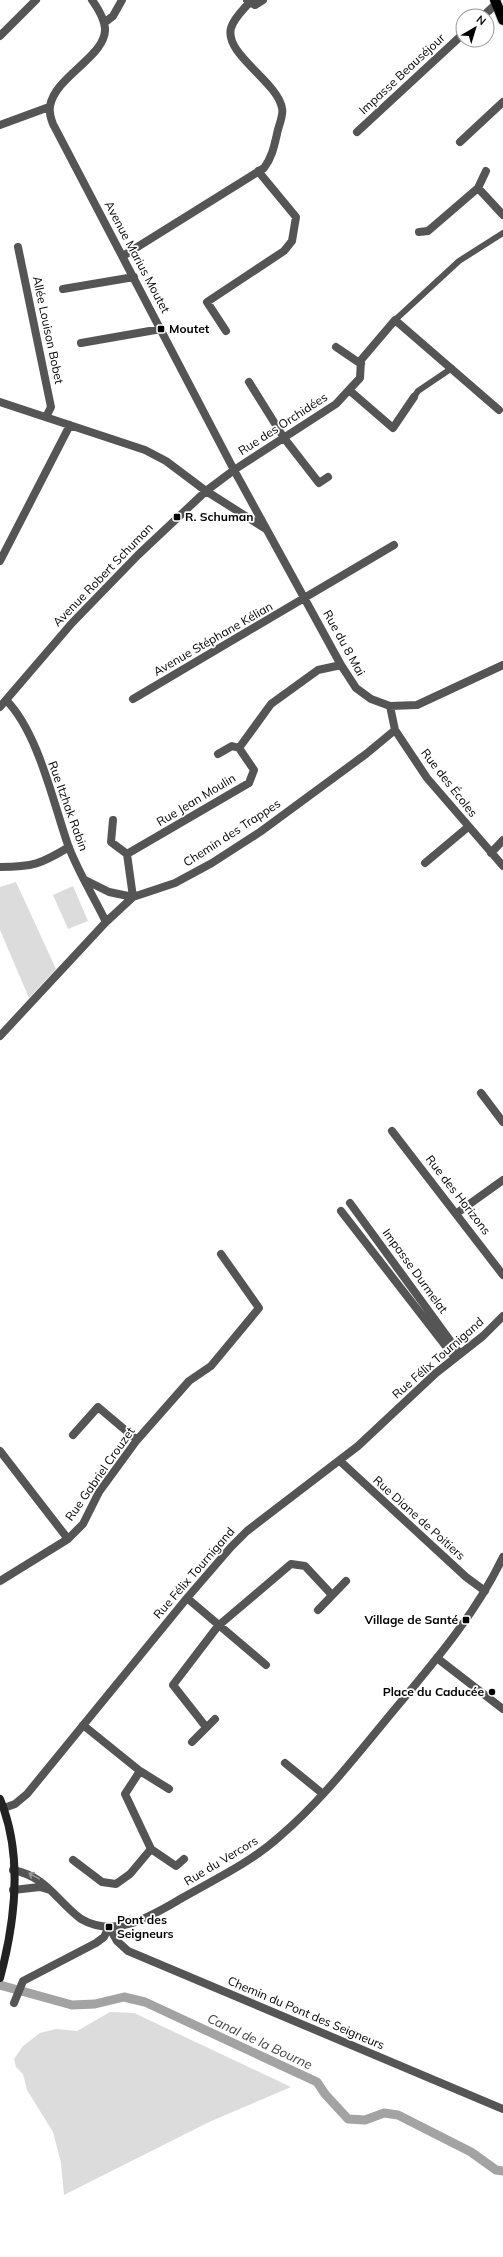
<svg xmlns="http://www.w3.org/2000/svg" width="503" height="2257" font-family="Mulish,sans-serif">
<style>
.green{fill:#dcdcdc}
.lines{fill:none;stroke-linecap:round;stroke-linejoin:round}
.canal{stroke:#a3a3a3;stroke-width:9}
.primary-casing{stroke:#dbdbdb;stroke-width:12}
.pedestrian{stroke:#555;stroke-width:6}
.minor{stroke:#555;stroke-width:8}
.tertiary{stroke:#555;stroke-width:8}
.secondary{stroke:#222;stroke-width:8}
.primary{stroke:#000;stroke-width:10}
.oneway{stroke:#999}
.poi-dot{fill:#000;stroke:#fff;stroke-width:1.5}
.labels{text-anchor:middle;stroke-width:3.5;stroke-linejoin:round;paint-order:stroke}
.street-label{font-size:12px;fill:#000;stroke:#fff}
.poi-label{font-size:12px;font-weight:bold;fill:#000;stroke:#fff;text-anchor:start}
.water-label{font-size:13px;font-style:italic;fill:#444;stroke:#fff}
</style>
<rect width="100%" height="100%" fill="#fff"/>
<path class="green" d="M16,882L56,969L29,998L0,930V887Z
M73,886L88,921L68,929L53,895Z
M110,2012L134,2013L291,2087L209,2122L64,2195L61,2163L53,2132L27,2090L23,2074L16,2067L14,2059L23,2046L40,2033L56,2029L77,2031Z"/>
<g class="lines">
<path class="canal" d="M0,1985L72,2005L95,2004L124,1997L145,2002L317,2082L325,2094L348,2119L365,2120L384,2113L398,2115L471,2152L496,2170L503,2171"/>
<g class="primary-casing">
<path id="primary" d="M495,0L503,20"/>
</g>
<path class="pedestrian" d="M395,320L459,261L503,233
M414,397L418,391L452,368"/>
<path class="minor" d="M92,0C97,7 104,18 105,28C107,56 55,76 50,106C49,112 51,119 53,124L234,470L341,665L356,688L371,699L390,706L417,705L503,665
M247,0L255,5L263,0
M483,16L496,4
M104,23L113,16L122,0
M0,125L49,107
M357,132L463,34
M460,142L503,102
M478,188L503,215
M419,232L428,231L478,188L486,171
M18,247L51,407L46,417
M123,256L264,168C272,157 274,147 277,134C278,127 284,115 282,108C277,81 224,54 231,28C234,18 243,10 249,3
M63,289L134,277
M226,331L207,302L284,251L292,241L296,217L258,171
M81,343L161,329
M336,347L361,364
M249,382L284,438L319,483L328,477
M349,390L393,428L414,397
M0,402L145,450L166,461L206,491L266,529
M0,561L70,425
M133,699L394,545
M6,700C38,732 53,802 68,845C78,872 94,897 106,922
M390,706L395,730L427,778L503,866
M0,707L72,623L138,555L206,491L234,470L336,404L360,378L361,360L395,320L499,410
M218,754L232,746L239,748
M113,820L111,842L127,854
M491,853L503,840
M127,854L249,783L254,770L239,748L271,704L318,670L341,665
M425,863L468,827
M0,867C33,867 41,864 69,847
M85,880L109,892L133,897L127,854
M0,1036L106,922L133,897L175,883L212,863L260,832L366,754L395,730
M481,1093L503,1122
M392,1131L503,1275
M350,1203L460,1354
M341,1211L455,1358
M457,1213L503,1180
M73,1435L98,1407L137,1440
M0,1451L68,1539
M340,1461L466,1577L485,1591
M0,1581L68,1539L83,1524L99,1492L137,1440L189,1381L211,1366L259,1308L221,1254
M187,1598L266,1665
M318,1610L346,1581
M437,1658L503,1709
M83,1725L140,1771L169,1789
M206,1727L173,1685L218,1626L291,1564L305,1566L332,1595
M192,1742L215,1719
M285,1763L323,1794
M140,1771L125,1794L151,1849
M4,1808L15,1804L27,1794L187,1598L231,1547L247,1531L358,1446L436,1373L483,1336L503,1316
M151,1849L176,1866L184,1859
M73,1860L102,1882L116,1884L130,1874L151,1849
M109,1927L117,1941L128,1951L503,2109
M14,2003L23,1981L96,1943L104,1937L109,1927"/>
<path class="tertiary" d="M0,36L36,0
M13,1870C47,1877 55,1899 81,1919C116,1939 151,1916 182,1898C215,1879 250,1863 279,1837C319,1803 352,1761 385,1721C428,1669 474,1618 503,1557
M13,1890L40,1887L50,1890"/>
<path class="secondary" d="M0,1799C23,1854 15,1922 0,1978"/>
<use href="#primary" class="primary"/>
</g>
<defs><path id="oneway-shaft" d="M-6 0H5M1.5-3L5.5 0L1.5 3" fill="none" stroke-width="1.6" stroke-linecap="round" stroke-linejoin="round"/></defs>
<use class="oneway" href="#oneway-shaft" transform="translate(34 1876) rotate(-151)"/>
<g class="poi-dot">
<rect x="157" y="325" width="8" height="8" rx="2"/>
<rect x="173" y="513" width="8" height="8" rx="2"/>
<rect x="462" y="1616" width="8" height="8" rx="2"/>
<circle cx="492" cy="1692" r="4"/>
<rect x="105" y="1923" width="8" height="8" rx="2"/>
</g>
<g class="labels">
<g class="street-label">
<text transform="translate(402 74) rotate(-43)" y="4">Impasse Beauséjour</text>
<text transform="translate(137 257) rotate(62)" y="4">Avenue Marius Moutet</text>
<text transform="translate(48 330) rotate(78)" y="4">Allée Louison Bobet</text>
<text transform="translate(283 424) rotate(-33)" y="4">Rue des Orchidées</text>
<text transform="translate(103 575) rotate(-46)" y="4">Avenue Robert Schuman</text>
<text transform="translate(213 639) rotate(-30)" y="4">Avenue Stéphane Kélian</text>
<text transform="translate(344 643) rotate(61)" y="4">Rue du 8 Mai</text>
<text transform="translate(449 783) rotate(52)" y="4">Rue des Écoles</text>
<text transform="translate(196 800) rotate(-31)" y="4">Rue Jean Moulin</text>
<text transform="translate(68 806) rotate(70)" y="4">Rue Itzhak Rabin</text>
<text transform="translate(232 833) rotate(-33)" y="4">Chemin des Trappes</text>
<text transform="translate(458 1195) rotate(52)" y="4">Rue des Horizons</text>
<text transform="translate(415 1271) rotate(54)" y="4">Impasse Durmelat</text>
<text transform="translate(438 1358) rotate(-41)" y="4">Rue Félix Tournigand</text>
<text transform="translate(100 1474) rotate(-55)" y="4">Rue Gabriel Crouzet</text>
<text transform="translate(419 1518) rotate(42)" y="4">Rue Diane de Poitiers</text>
<text transform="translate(194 1573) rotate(-49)" y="4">Rue Félix Tournigand</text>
<text transform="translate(221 1861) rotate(-31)" y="4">Rue du Vercors</text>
<text transform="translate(306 2013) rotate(23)" y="4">Chemin du Pont des Seigneurs</text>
</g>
<g class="poi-label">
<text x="169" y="333">Moutet</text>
<text x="185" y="521">R. Schuman</text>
<text x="458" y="1624" text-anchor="end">Village de Santé</text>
<text x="484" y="1696" text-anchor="end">Place du Caducée</text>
<text x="117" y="1924">Pont des<tspan x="117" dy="14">Seigneurs</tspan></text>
</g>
<g class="water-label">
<text transform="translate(260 2041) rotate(25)" y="5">Canal de la Bourne</text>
</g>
</g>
<g transform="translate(475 28) rotate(38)"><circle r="19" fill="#ffffff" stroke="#999999"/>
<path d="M0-3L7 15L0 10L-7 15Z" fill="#000000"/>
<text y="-6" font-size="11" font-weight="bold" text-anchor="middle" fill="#000000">N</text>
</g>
</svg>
